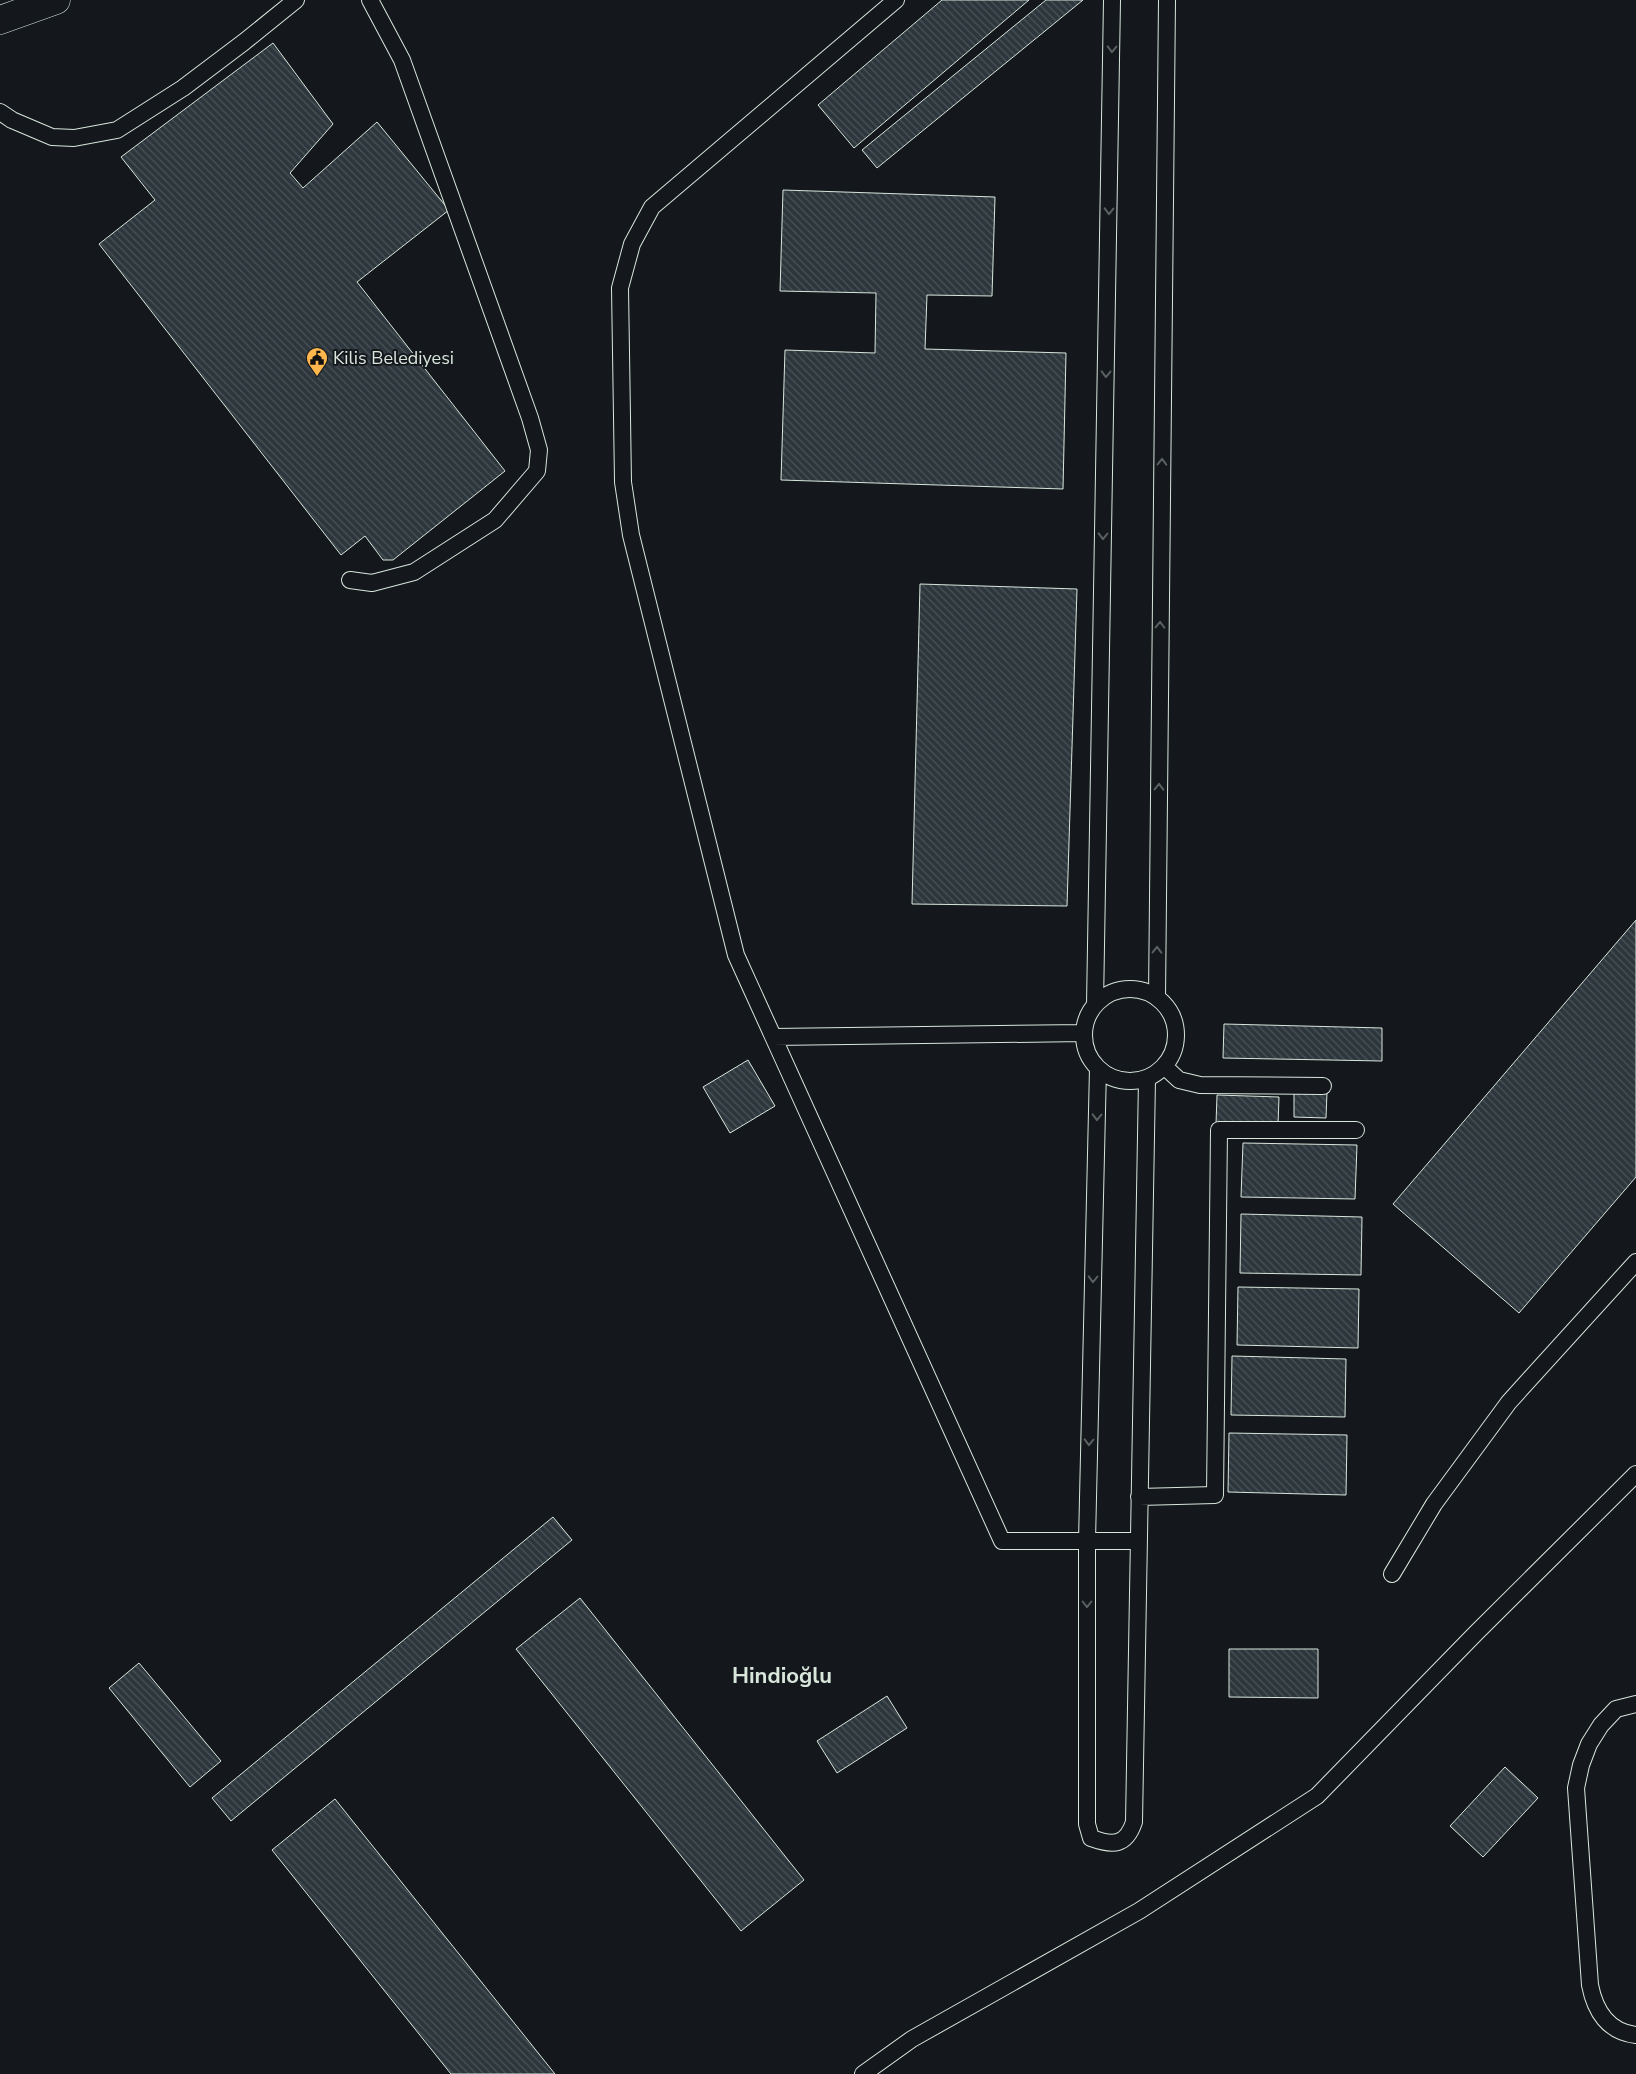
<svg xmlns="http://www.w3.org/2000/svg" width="1636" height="2074" font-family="'Nunito Sans',sans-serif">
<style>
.building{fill:url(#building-back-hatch);stroke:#d8e6dc}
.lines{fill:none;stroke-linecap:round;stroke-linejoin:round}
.lane-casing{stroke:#d8e6dc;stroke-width:18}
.secondary-casing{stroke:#d8e6dc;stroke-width:29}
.lane{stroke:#14181c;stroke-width:16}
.secondary{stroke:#14181c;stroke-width:28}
.oneway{stroke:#59605f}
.labels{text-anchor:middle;stroke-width:4;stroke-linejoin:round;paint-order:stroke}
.poi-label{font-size:18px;fill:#d8e6dc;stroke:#14181c;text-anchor:start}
.district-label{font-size:22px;font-weight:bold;fill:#d8e6dc;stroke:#14181c}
</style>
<defs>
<pattern id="building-back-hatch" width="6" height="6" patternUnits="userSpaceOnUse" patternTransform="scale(1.25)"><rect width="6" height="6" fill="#2c363c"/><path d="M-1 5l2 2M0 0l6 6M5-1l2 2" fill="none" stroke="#4a5358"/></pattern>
</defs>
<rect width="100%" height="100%" fill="#14181c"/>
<path class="building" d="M942,0H1029L854,148L818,105Z
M1046,0H1083L877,168L862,150Z
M273,43L333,124L290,173L303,188L377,122L449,210L357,282L505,471L393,560H383L365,536L341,555L99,244L155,200L121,157Z
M783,190L995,197L992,296L927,295L925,349L1066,353L1063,489L781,480L785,350L875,353L876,293L780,291Z
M920,584L1077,589L1067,906L912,904Z
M1636,920V1177L1519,1313L1393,1204Z
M1224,1024L1382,1028V1061L1223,1058Z
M748,1060L775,1106L730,1133L703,1087Z
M1294,1091L1327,1092L1326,1118L1294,1117Z
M1217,1095L1279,1097L1278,1125L1216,1124Z
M1243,1143L1357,1145L1355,1199L1241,1197Z
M1241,1214L1362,1217L1361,1275L1240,1273Z
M1238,1287L1359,1289L1358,1348L1237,1345Z
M1232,1356L1346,1359L1345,1417L1231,1415Z
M1229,1433L1347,1435L1346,1495L1228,1492Z
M553,1517L572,1540L231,1821L212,1798Z
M580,1598L804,1880L741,1931L516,1649Z
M1229,1649H1318V1698L1229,1697Z
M139,1663L221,1761L190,1787L109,1688Z
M887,1696L907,1728L837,1773L817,1741Z
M1505,1767L1538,1798L1483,1857L1450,1826Z
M335,1799L555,2074H451L272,1850Z"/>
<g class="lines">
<g class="lane-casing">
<path id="lane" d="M896,0L652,207L632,244L620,288L623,482L631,535L736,955L1002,1541H1139
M0,112L12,120L52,137L74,138L117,130L183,88L244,42L296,0
M350,580L372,583L414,572L495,520L537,471L539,450L530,418L402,60L370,0
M1084 1035a46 46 0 1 1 92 0a46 46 0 1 1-92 0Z
M1157,998L1167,0
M1095,1005L1112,0
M773,1037L1084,1033
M1164,1066L1179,1080L1200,1085L1323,1086
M1098,1068L1087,1541V1824L1091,1838C1113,1846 1126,1846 1134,1822L1147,1079
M1139,1497L1215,1495L1219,1130H1356
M1392,1574L1434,1504L1509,1402L1636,1262
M1636,1704L1616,1709L1601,1725L1589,1744L1581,1765L1576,1788L1590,1985C1595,2011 1608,2032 1636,2035
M863,2074L912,2039L1139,1911L1317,1796L1476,1633L1636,1474"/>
</g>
<g class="secondary-casing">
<path id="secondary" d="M0,20L56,0"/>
</g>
<use href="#lane" class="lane"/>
<use href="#secondary" class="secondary"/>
</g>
<defs><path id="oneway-chevron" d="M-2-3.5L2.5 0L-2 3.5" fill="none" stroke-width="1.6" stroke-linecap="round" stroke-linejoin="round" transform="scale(1.25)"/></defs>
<g class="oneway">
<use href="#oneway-chevron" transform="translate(1112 49) rotate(91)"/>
<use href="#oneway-chevron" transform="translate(1109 211) rotate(91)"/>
<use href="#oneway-chevron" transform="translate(1106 374) rotate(91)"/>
<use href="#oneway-chevron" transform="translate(1162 462) rotate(-89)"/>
<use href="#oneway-chevron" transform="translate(1103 536) rotate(91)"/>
<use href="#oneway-chevron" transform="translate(1160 625) rotate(-89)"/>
<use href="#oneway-chevron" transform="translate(1159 787) rotate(-89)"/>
<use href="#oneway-chevron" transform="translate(1157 950) rotate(-89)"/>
<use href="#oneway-chevron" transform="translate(1097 1117) rotate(91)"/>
<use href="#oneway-chevron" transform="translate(1093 1279) rotate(91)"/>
<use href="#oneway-chevron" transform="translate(1089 1442) rotate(91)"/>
<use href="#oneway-chevron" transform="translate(1087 1604) rotate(90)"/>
</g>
<defs>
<g id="civic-pin" transform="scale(1.125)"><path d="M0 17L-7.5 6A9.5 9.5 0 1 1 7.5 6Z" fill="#ffb74d" stroke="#14181c"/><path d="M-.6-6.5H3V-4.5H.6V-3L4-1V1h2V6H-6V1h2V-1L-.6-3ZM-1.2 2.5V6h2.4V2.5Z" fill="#111"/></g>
</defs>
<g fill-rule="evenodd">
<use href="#civic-pin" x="317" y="358"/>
</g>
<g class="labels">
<g class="poi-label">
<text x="333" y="364">Kilis Belediyesi</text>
</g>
<g class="district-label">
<text x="782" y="1683">Hindioğlu</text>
</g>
</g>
</svg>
